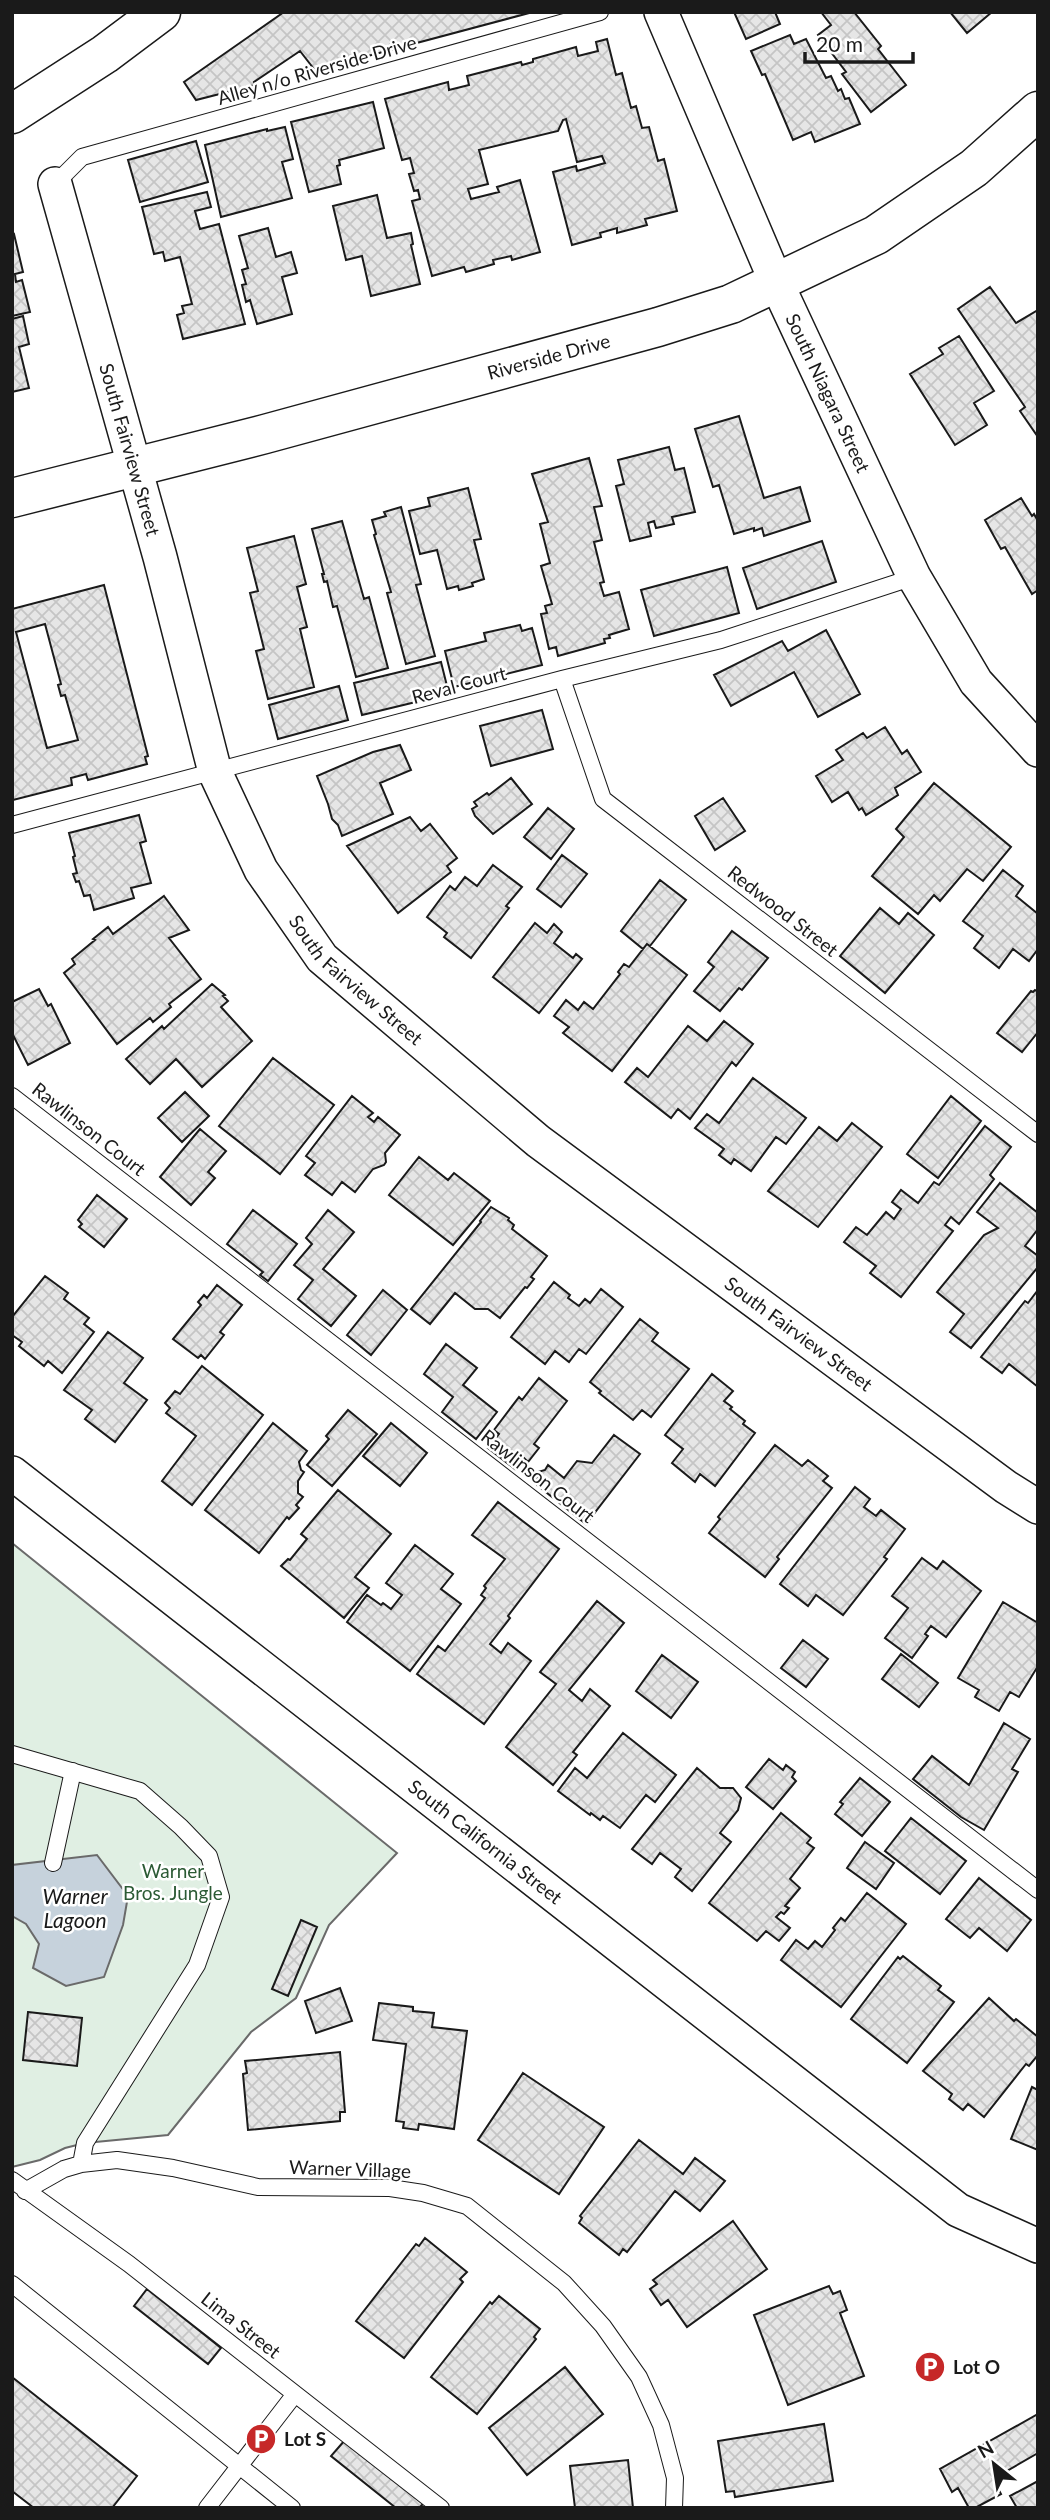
<svg xmlns="http://www.w3.org/2000/svg" width="1050" height="2520" font-family="Lato,sans-serif">
<style>
.garden{fill:#e0efe3;stroke:#6a6a6a;stroke-width:2}
.water{fill:#c6d2dc;stroke:#6a6a6a;stroke-width:2}
.building{fill:url(#building-cross-hatch);stroke:#1a1a1a;stroke-width:2;fill-rule:evenodd}
.lines{fill:none;stroke-linecap:round;stroke-linejoin:round}
.lane-casing{stroke:#1a1a1a;stroke-width:18}
.street-casing{stroke:#1a1a1a;stroke-width:36}
.secondary-casing{stroke:#1a1a1a;stroke-width:41}
.highway-casing{stroke:#1a1a1a;stroke-width:41}
.lane{stroke:#fff;stroke-width:16}
.street{stroke:#fff;stroke-width:33}
.secondary{stroke:#fff;stroke-width:38}
.highway{stroke:#fff;stroke-width:38}
.labels{text-anchor:middle;stroke-width:5;stroke-linejoin:round;paint-order:stroke}
.street-label{font-size:19px;fill:#1a1a1a;stroke:#fff}
.park-label{font-size:19px;fill:#2b5a34;stroke:#fff}
.poi-label{font-size:19px;font-weight:bold;fill:#1a1a1a;stroke:#fff;text-anchor:start}
.water-label{font-size:21px;font-style:italic;fill:#1a1a1a;stroke:#fff}
</style>
<defs>
<pattern id="building-cross-hatch" width="8" height="8" patternUnits="userSpaceOnUse" patternTransform="scale(1.75)"><rect width="8" height="8" fill="#e6e6e6"/><path d="M0 0l8 8M0 8l8-8" fill="none" stroke="#c5c5c5"/></pattern>
</defs>
<rect width="100%" height="100%" fill="#fff"/>
<path class="garden" d="M12,1543L397,1853L329,1925L296,1998L251,2032L168,2135L85,2143L65,2148L40,2160L12,2167Z"/>
<path class="water" d="M97,1855L128,1896L123,1925L104,1977L66,1986L33,1968L39,1944L26,1924L12,1916V1865Z"/>
<path class="building" d="M284,12H533L319,69H314L300,51L254,82L255,85L196,100L184,82Z
M734,12H775L780,24L746,39Z
M821,12H854L881,46L878,49L906,85L871,112L842,74L846,72L818,35L831,25Z
M950,12H992L967,33Z
M790,35L794,44L806,39L826,78L831,76L838,91L841,89L845,99L849,98L860,124L815,142L811,132L793,140L765,74L762,75L751,51Z
M607,39L616,75L622,73L631,108L636,106L642,128L649,127L658,161L664,159L677,211L645,219L647,225L617,233V228L600,233L601,237L572,245L553,172L576,166L577,171L605,163L602,156L577,162L566,119L563,120L558,131L479,150L488,184L468,189L471,199L499,192L497,187L520,180L540,252L512,260L511,256L493,260L494,264L466,272L464,267L432,276L412,201L420,199L418,190L414,191L409,174L414,173L410,158L402,160L385,99L448,82L449,90L469,85L467,76L521,62L522,65L533,62V59L576,47L578,56L598,51L596,42Z
M373,102L384,148L339,160L340,165L337,166L341,184L309,192L291,122Z
M285,127L293,159L282,162L292,198L221,217L205,145L267,129V131Z
M196,141L208,182L140,202L128,160Z
M207,192L211,207L195,211L200,229L219,224L245,324L183,339L177,315L184,313L182,306L192,304L180,257L165,261L163,252L154,254L142,207Z
M377,195L387,238L411,233L413,244L411,245L420,284L371,296L362,256L346,260L333,206Z
M268,228L276,257L291,252L297,273L282,277L292,314L257,324L250,300L246,302L242,285L246,284L242,270L248,268L239,236Z
M14,234L23,272L15,274L16,282L22,280L30,312L12,316V235Z
M990,287L1016,323L1038,310V437L1020,411L1025,407L958,309Z
M23,316L29,344L19,347L29,388L12,392V319Z
M959,336L994,391L974,403L987,425L955,445L910,374L943,354L939,348Z
M739,416L764,498L800,487L810,521L764,536L762,528L754,531V528L734,534L719,485L713,487L695,429Z
M669,447L675,470L684,468L695,512L672,517L674,524L656,528L654,521L648,523L651,536L630,541L616,486L624,484L618,460Z
M589,458L602,506L594,507L602,540L594,542L604,582L600,583L604,596L619,592L629,629L609,635L610,638L604,639L605,643L558,656L556,647L549,649L541,614L547,613L545,606L552,604L541,566L550,563L540,524L548,522L532,474Z
M468,488L481,539L474,540L484,579L472,583L473,586L459,590L458,586L447,589L437,550L420,554L409,511L430,506L428,498Z
M1021,498L1032,516L1034,514L1038,521V590L1032,594L1005,547L1001,549L985,520Z
M401,507L421,584L416,585L435,656L406,664L387,593L391,592L374,535L376,534L372,520L386,516L384,512Z
M342,521L364,599L369,597L388,668L356,677L337,606L333,607L327,581L324,582L322,574H324L312,529Z
M294,536L306,584L297,587L307,627L300,629L314,687L268,699L256,651L264,649L250,593L258,591L247,548Z
M822,541L836,582L757,609L743,568Z
M727,567L739,613L654,636L641,590Z
M104,585L148,756L145,757L147,764L88,780L86,774L71,778L72,785L13,800L12,609ZM45,624L61,684L58,685L61,696L65,695L78,740L47,748L16,632Z
M520,625L522,631L532,628L542,665L454,687L445,651L486,641L484,633Z
M826,630L860,694L818,717L794,672L731,706L714,675L782,641L788,651Z
M441,662L449,694L362,715L354,683Z
M339,686L348,720L278,739L269,705Z
M542,710L553,749L491,766L480,726Z
M885,727L902,754L907,750L921,772L895,788L898,795L866,815L862,808L859,810L848,792L832,802L816,776L843,760L836,750L863,733L867,738Z
M400,745L411,770L380,783L393,814L342,836L338,825L332,819L328,804L317,776L373,752Z
M511,778L532,804L493,834L475,816L472,809L477,806L474,802L487,793L489,795Z
M934,783L1011,847L983,881L967,869L940,901L934,895L918,914L872,876L904,837L896,829Z
M723,798L745,831L715,850L695,816Z
M548,808L574,829L551,859L524,837Z
M139,815L146,841L140,843L151,883L131,888L134,898L94,910L90,895L84,896L79,881L76,882L73,874L77,873L73,857L75,856L69,833Z
M410,817L421,831L430,824L457,858L447,866L451,872L398,913L347,846Z
M562,855L587,874L561,907L537,889Z
M493,865L522,887L506,906L509,908L471,958L444,937L447,933L427,917L450,886L455,890L465,877L477,886Z
M1003,870L1023,886L1016,896L1038,914V949L1029,961L1013,949L999,968L974,948L983,936L963,921Z
M660,880L686,900L650,946L647,944L643,949L621,931Z
M164,896L189,930L169,938L201,979L169,1004L171,1007L153,1022L150,1018L117,1044L64,973L75,964L72,959L95,940L93,939L108,927L113,934Z
M880,908L899,924L908,913L934,935L885,993L840,956Z
M535,923L547,933L554,924L562,932L554,943L573,958L576,954L582,959L539,1013L493,977Z
M732,931L768,958L742,990L739,988L720,1011L694,991L714,967L708,962Z
M647,944L687,975L612,1071L563,1033L569,1027L554,1016L566,1000L578,1010L584,1002L593,1009L620,974L618,972L624,964L629,967Z
M212,984L225,995L223,996L228,1001L221,1007L252,1041L202,1087L176,1059L150,1084L126,1059L162,1026L164,1029Z
M39,989L48,1006L51,1004L70,1043L28,1065L12,1033V1002Z
M1035,990L1038,992V1032L1022,1052L997,1033L1031,991L1033,992Z
M724,1021L753,1044L736,1066L732,1062L690,1119L678,1109L671,1118L625,1082L637,1068L648,1077L688,1026L707,1041Z
M273,1058L334,1105L280,1174L219,1126Z
M753,1078L806,1118L786,1144L776,1137L751,1171L734,1159L731,1164L719,1155L724,1149L695,1128L707,1114L719,1123Z
M185,1092L209,1116L182,1142L158,1118Z
M352,1096L373,1113L368,1117L374,1122L378,1117L400,1135L385,1153L386,1162L384,1165L373,1169L355,1192L342,1182L332,1195L305,1175L315,1163L306,1156Z
M951,1096L981,1121L938,1178L907,1154Z
M852,1123L882,1147L818,1227L768,1191L819,1127L837,1141Z
M985,1126L1011,1147L990,1175L994,1179L959,1224L951,1217L945,1225L953,1231L901,1297L870,1273L876,1266L844,1242L856,1227L867,1235L886,1212L894,1219L901,1209L892,1202L901,1190L918,1203L934,1182L939,1185Z
M200,1129L226,1151L208,1172L215,1178L191,1205L160,1177Z
M419,1157L448,1180L454,1173L490,1201L453,1245L389,1195Z
M1000,1183L1038,1213V1229L1025,1246L1038,1256V1267L971,1348L950,1332L964,1314L937,1292L984,1235L998,1228L977,1212Z
M97,1195L127,1219L104,1247L79,1227L82,1224L78,1220Z
M491,1207L509,1218L508,1220L514,1225L512,1229L547,1256L531,1277L534,1279L527,1288L525,1287L500,1318L488,1309H475L455,1293L430,1324L411,1309L481,1222L480,1221Z
M253,1210L297,1244L268,1281L260,1275L263,1272L227,1244Z
M328,1210L354,1232L323,1269L356,1296L331,1326L298,1299L313,1280L294,1265L312,1244L306,1238Z
M45,1276L68,1293L64,1299L89,1318L84,1324L94,1332L62,1373L48,1361L44,1366L19,1346L22,1342L12,1335V1317Z
M554,1282L570,1295L568,1298L579,1306L585,1299L590,1303L601,1289L623,1307L586,1354L579,1349L569,1362L555,1351L545,1364L511,1337Z
M217,1285L242,1305L220,1332L224,1335L205,1359L201,1355L198,1358L173,1339L201,1305L198,1302L204,1295L207,1298Z
M383,1290L407,1310L371,1355L347,1335Z
M1038,1290V1387L1009,1364L1002,1373L981,1357L1025,1301L1028,1303Z
M640,1319L658,1333L652,1341L689,1369L651,1417L642,1410L633,1420L599,1393L601,1391L590,1382Z
M108,1332L143,1358L124,1383L147,1400L115,1442L85,1419L92,1410L64,1390Z
M446,1344L477,1368L463,1385L497,1412L476,1439L442,1412L453,1397L424,1374Z
M202,1366L263,1415L192,1505L162,1481L196,1436L166,1413L170,1408L165,1403L175,1391L180,1394Z
M712,1374L733,1391L724,1401L732,1407L730,1409L745,1421L743,1424L755,1433L715,1486L700,1474L695,1482L672,1463L683,1449L665,1435Z
M539,1378L567,1401L534,1444L539,1448L528,1462L524,1458L515,1469L488,1448L499,1434L494,1430L519,1397L522,1400Z
M348,1410L377,1434L332,1486L307,1465L329,1439L326,1436Z
M273,1423L307,1451L299,1462L301,1470L304,1472L298,1481V1493L303,1497L296,1505L299,1508L289,1519L287,1517L259,1553L205,1510Z
M391,1423L427,1453L400,1486L363,1456Z
M614,1435L640,1454L586,1524L537,1485L538,1472L545,1470L548,1465L564,1478L577,1461L592,1463Z
M775,1445L802,1466L808,1460L828,1476L823,1481L832,1488L777,1557L779,1559L765,1577L709,1533L720,1519L718,1517Z
M855,1487L870,1499L864,1507L876,1516L881,1510L905,1529L884,1557L887,1559L843,1615L816,1595L808,1606L780,1584Z
M338,1490L391,1534L355,1577L369,1588L344,1618L281,1566L288,1559L290,1560L307,1539L301,1534Z
M498,1502L559,1549L508,1616L510,1618L490,1644L501,1653L508,1643L531,1661L484,1724L417,1674L438,1646L445,1651L485,1598L481,1595L486,1588L484,1586L505,1559L472,1535Z
M415,1545L453,1574L441,1589L461,1604L410,1671L347,1622L367,1595L381,1605L383,1603L391,1609L402,1595L386,1583Z
M922,1558L937,1569L943,1561L981,1591L946,1637L931,1626L925,1634L928,1636L912,1658L885,1638L908,1608L892,1596Z
M597,1601L624,1623L569,1690L582,1701L590,1689L610,1706L573,1752L577,1755L553,1785L506,1747L556,1684L540,1672Z
M1003,1602L1038,1623V1666L1019,1697L1010,1692L999,1711L975,1697L979,1690L958,1678Z
M803,1640L828,1659L806,1687L781,1668Z
M901,1654L938,1683L919,1707L882,1679Z
M662,1655L698,1682L671,1718L636,1691Z
M1004,1723L1030,1739L1012,1769L1018,1772L984,1830L961,1817L913,1779L932,1756L969,1785Z
M623,1733L676,1775L655,1802L646,1795L620,1828L603,1816L600,1820L591,1813L590,1815L558,1791L575,1768L587,1778Z
M769,1759L783,1770L786,1765L795,1772L792,1777L796,1781L773,1809L746,1787Z
M697,1768L720,1788H733L741,1798L738,1810L720,1833L731,1842L692,1891L675,1877L681,1869L660,1853L652,1864L632,1849Z
M860,1778L890,1802L862,1836L835,1814L843,1804L840,1802Z
M781,1813L811,1838L807,1843L814,1848L790,1879L800,1888L785,1906L789,1908L784,1914L781,1912L776,1917L790,1928L779,1941L766,1931L757,1941L709,1903Z
M911,1818L966,1861L940,1894L885,1851Z
M865,1842L894,1863L876,1889L847,1868Z
M979,1878L1031,1920L1007,1951L979,1928L970,1938L946,1919Z
M867,1893L906,1924L841,2007L781,1960L796,1940L808,1949L815,1941L822,1947L835,1930L833,1928L841,1918L845,1921Z
M301,1920L317,1927L288,1996L272,1989Z
M903,1956L941,1986L938,1990L954,2002L907,2063L851,2019L898,1957L900,1959Z
M340,1988L352,2021L316,2033L305,2001Z
M989,1998L1014,2021L1016,2019L1038,2037V2055L1029,2066L1026,2064L984,2117L968,2104L963,2110L949,2099L952,2094L923,2071Z
M379,2003L413,2007V2011L434,2013L432,2027L467,2031L454,2129L419,2124L418,2130L403,2128L404,2122L396,2121L406,2044L373,2040Z
M28,2012L82,2018L77,2066L23,2060Z
M340,2052L345,2112H340V2121L248,2130L243,2074L247,2073L245,2061Z
M523,2073L604,2127L559,2194L478,2140Z
M1032,2087L1038,2090V2150L1011,2139Z
M639,2140L683,2174L695,2158L725,2181L700,2211L675,2191L627,2252L623,2249L619,2255L579,2223L582,2218L580,2216Z
M733,2221L767,2269L687,2327L668,2300L661,2305L650,2289L657,2284L653,2280Z
M425,2238L467,2272L460,2279L463,2282L404,2358L356,2321L416,2244L419,2246Z
M829,2286L833,2294L840,2291L847,2310L840,2313L864,2376L788,2405L754,2315Z
M147,2289L221,2348L208,2364L134,2306Z
M499,2296L540,2329L534,2337L536,2339L477,2414L431,2377L490,2302L492,2304Z
M565,2367L603,2414L527,2475L489,2428Z
M12,2377L137,2476L112,2508H34L12,2491Z
M1038,2414V2453L993,2479L1001,2494L975,2508H969L958,2488L952,2492L940,2469Z
M824,2424L833,2481L735,2497L734,2491L726,2492L718,2441Z
M345,2440L424,2503L421,2506L423,2508H396L331,2456Z
M628,2460L633,2508H575L570,2466Z
M1038,2481V2508H1017L1010,2496Z"/>
<g class="lines">
<g class="lane-casing">
<path id="lane" d="M55,184L82,157L600,12
M562,679L603,799L1038,1134
M12,825L562,679L721,640L914,577
M12,1096L1038,1890
M12,1754L140,1791L181,1827L209,1856L221,1897L197,1965L85,2143L81,2164
M53,1863L73,1771
M12,2180L129,2264L441,2508
M25,2191L64,2169L81,2164L117,2160L173,2168L258,2187L390,2188L423,2193L467,2206L564,2283L603,2326L639,2377L661,2425L675,2478L674,2508
M12,2284L292,2508
M207,2508L295,2394"/>
</g>
<g class="street-casing">
<g id="street">
<path id="s1" d="M661,12L777,284L914,577L976,682L1038,750"/>
<path id="s2" d="M55,184L160,557L215,772L261,870L322,958L538,1141L1006,1487L1038,1507"/>
<path id="s3" d="M12,1473L958,2210L1038,2246"/>
</g>
</g>
<g class="secondary-casing">
<g id="secondary">
<path id="s4" d="M12,498L265,434L658,327L731,304L876,235L974,168L1038,111"/>
</g>
</g>
<g class="highway-casing">
<path id="highway" d="M12,114L105,54L161,12"/>
</g>
<use href="#lane" class="lane"/>
<use href="#street" class="street"/>
<use href="#secondary" class="secondary"/>
<use href="#highway" class="highway"/>
</g>
<defs>
<g id="parking-disc" transform="scale(1.575)"><circle r="9.5" fill="#c62828" stroke="#fff"/><path d="M-3.5-5.5H1a3.5 3.5 0 0 1 0 7H-1V5.5H-3.5ZM-1-3.4V-.6H.8a1.4 1.4 0 0 0 0-2.8Z" fill="#fff"/></g>
</defs>
<g fill-rule="evenodd">
<use href="#parking-disc" x="930" y="2367"/>
<use href="#parking-disc" x="261" y="2439"/>
</g>
<g class="labels">
<g class="street-label">
<text transform="translate(317 70) rotate(-16)" y="7">Alley n/o Riverside Drive</text>
<text dy="7" stroke="none"><textPath href="#s4" startOffset="555">Riverside Drive</textPath></text>
<text dy="7" stroke="none"><textPath href="#s1" startOffset="416">South Niagara Street</textPath></text>
<text dy="7" stroke="none"><textPath href="#s2" startOffset="276">South Fairview Street</textPath></text>
<text transform="translate(459 685) rotate(-15)" y="7">Reval Court</text>
<text transform="translate(783 911) rotate(38)" y="7">Redwood Street</text>
<text dy="7" stroke="none"><textPath href="#s2" startOffset="864">South Fairview Street</textPath></text>
<text transform="translate(89 1129) rotate(38)" y="7">Rawlinson Court</text>
<text dy="7" stroke="none"><textPath href="#s2" startOffset="1432">South Fairview Street</textPath></text>
<text transform="translate(538 1476) rotate(38)" y="7">Rawlinson Court</text>
<text dy="7" stroke="none"><textPath href="#s3" startOffset="600">South California Street</textPath></text>
<text transform="translate(350 2169) rotate(2)" y="7">Warner Village</text>
<text transform="translate(241 2325) rotate(38)" y="7">Lima Street</text>
</g>
<g class="park-label">
<text x="173" y="1878">Warner<tspan x="173" dy="22">Bros. Jungle</tspan></text>
</g>
<g class="poi-label">
<text x="953" y="2374">Lot O</text>
<text x="284" y="2446">Lot S</text>
</g>
<g class="water-label">
<text x="75" y="1904">Warner<tspan x="75" dy="24">Lagoon</tspan></text>
</g>
</g>
<rect width="1050" height="2520" fill="none" stroke="#1a1a1a" stroke-width="28"/>
<g transform="translate(994 2464) rotate(330)" stroke="#ffffff" stroke-width="5" paint-order="stroke">
<path d="M0-5L12 26L0 18L-12 26Z" fill="#1a1a1a"/>
<text y="-10" font-size="19" font-weight="bold" text-anchor="middle" fill="#1a1a1a">N</text>
</g>
<path d="M805 52v10h108v-10" fill="none" stroke="#1a1a1a" stroke-width="3.5"/>
<text x="816" y="52" font-size="21" fill="#1a1a1a" stroke="#ffffff" stroke-width="5" paint-order="stroke">20 m</text>
</svg>
